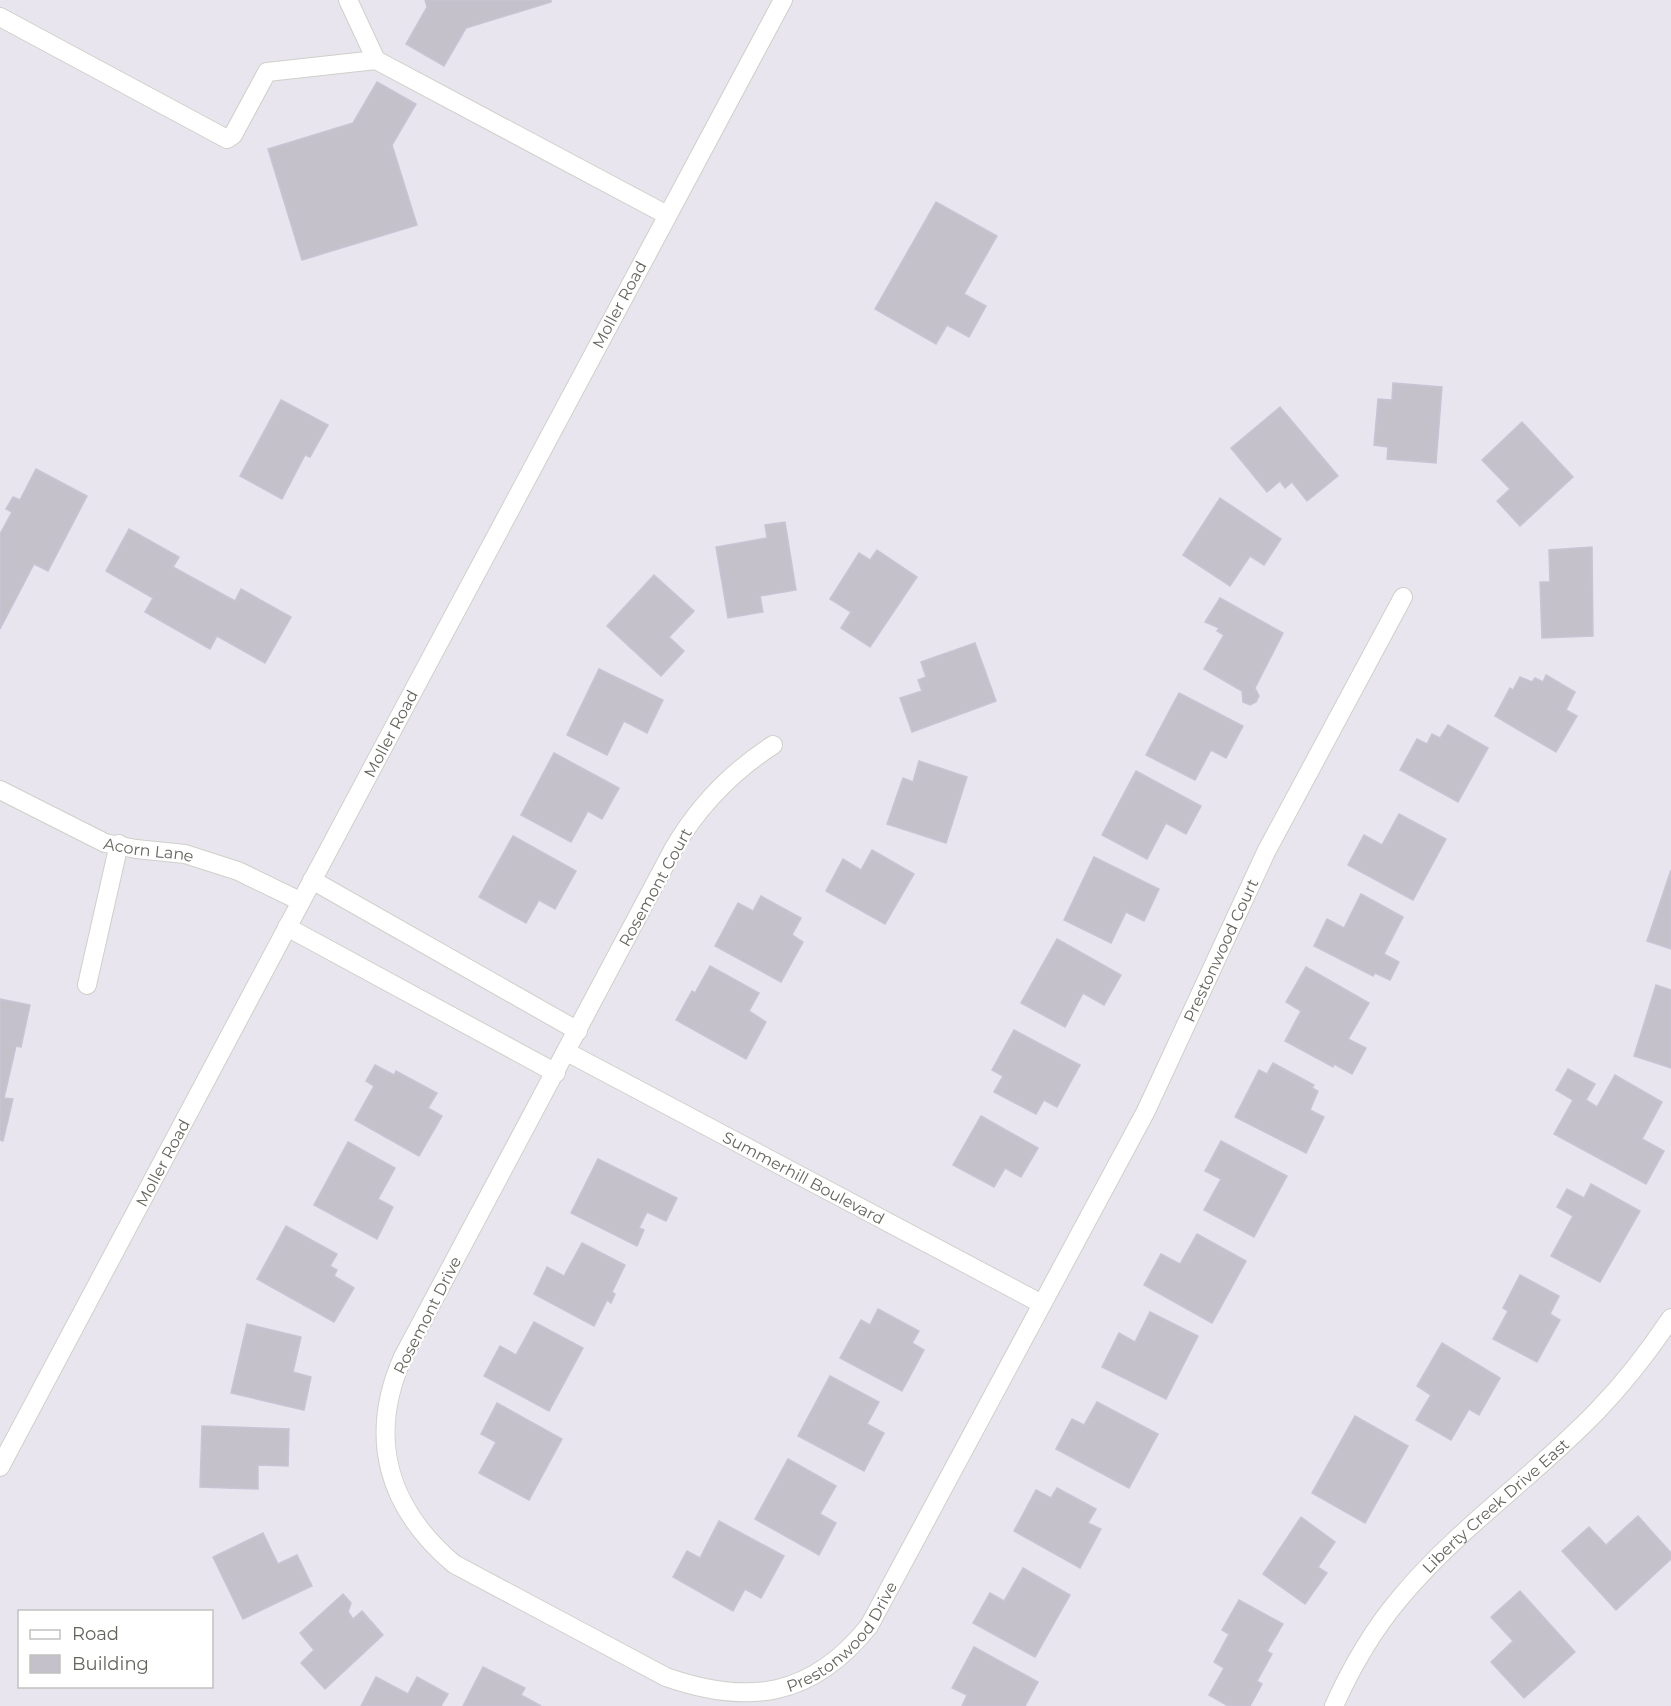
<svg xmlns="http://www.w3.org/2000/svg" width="1671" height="1706" font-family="Montserrat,sans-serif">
  <rect width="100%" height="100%" fill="#e9e5ef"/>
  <!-- building -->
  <g fill="#c5c1ca" stroke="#c8c4d4" stroke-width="1.5">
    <polygon points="425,0 551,0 551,2 466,28 444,66 406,44 427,7"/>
    <polygon points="377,82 416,104 392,145 417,225 302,260 268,149 353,123"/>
    <polygon points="936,202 997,236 964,294 986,306 969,337 947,325 936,344 875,309"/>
    <polygon points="1393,383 1442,387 1436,463 1387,459 1388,447 1374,445 1378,399 1392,400"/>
    <polygon points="281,400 328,425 310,457 305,455 282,499 240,476"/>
    <polygon points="1280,407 1338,476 1307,501 1292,482 1285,488 1280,481 1267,492 1231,448"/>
    <polygon points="1522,422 1573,477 1520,526 1497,501 1510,489 1482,460"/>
    <polygon points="36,469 87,496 48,571 34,564 0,629 0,534 12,512 6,509 13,497 20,500"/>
    <polygon points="1220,498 1281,539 1264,565 1250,556 1230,586 1183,555"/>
    <polygon points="785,522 796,590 760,596 763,612 728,618 716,547 767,538 765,525"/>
    <polygon points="129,529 179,557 173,567 235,601 241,589 291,617 265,663 217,636 210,649 145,612 153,598 106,571"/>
    <polygon points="1592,547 1593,636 1542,638 1540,582 1550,582 1549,550"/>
    <polygon points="877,550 917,577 870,647 841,628 851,612 830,599 859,553 870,560"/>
    <polygon points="654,575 694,611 669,637 684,651 661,676 607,626"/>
    <polygon points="1220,598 1283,633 1255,688 1259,696 1256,702 1250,705 1243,702 1242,691 1204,669 1224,635 1217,631 1219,628 1205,622"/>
    <polygon points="975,643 996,701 912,732 900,698 922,691 918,680 926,677 921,662"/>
    <polygon points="599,669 663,700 647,733 624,721 607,755 567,735"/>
    <polygon points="1546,675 1575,692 1566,710 1577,716 1556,752 1495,716 1510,688 1513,690 1520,677 1532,682 1535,678 1543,682"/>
    <polygon points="1179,693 1243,726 1226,758 1211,750 1195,780 1146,755"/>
    <polygon points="1448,725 1488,748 1458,802 1400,770 1417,739 1427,744 1432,734 1440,738"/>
    <polygon points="554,753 619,788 602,819 588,811 571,842 521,815"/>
    <polygon points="919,761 967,777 946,843 887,824 903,778 913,782"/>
    <polygon points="1136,771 1201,806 1186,834 1166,823 1147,859 1102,835"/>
    <polygon points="1399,814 1446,839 1413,900 1348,865 1364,835 1382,845"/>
    <polygon points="513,836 576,871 555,909 539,900 526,923 479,897"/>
    <polygon points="872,850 914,874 885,924 826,891 843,859 861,870"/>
    <polygon points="1094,857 1159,889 1144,921 1126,912 1111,943 1064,920"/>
    <polygon points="1671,870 1671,949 1647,941"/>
    <polygon points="1361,894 1403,917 1384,954 1399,962 1390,980 1375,973 1373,976 1314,946 1327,919 1344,928"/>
    <polygon points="761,896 801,918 792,935 803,942 781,982 715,946 738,903 753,911"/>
    <polygon points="1057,939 1121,975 1104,1005 1083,993 1065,1027 1021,1003"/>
    <polygon points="710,966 759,993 749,1011 766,1022 746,1059 676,1020 692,991 695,993"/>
    <polygon points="1306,967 1369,1003 1348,1039 1366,1048 1352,1074 1334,1064 1333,1067 1285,1041 1301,1011 1286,1002"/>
    <polygon points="1656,985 1671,990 1671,1068 1634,1056"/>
    <polygon points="0,999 30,1005 21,1047 16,1046 4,1098 13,1099 3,1141 0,1140"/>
    <polygon points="1014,1030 1080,1065 1057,1107 1044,1100 1036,1114 994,1092 1003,1076 992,1070"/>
    <polygon points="1273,1063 1314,1085 1312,1088 1318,1091 1310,1110 1324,1117 1306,1153 1235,1117 1259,1070 1267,1074"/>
    <polygon points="375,1065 394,1075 396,1071 437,1093 428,1108 442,1116 419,1156 355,1120 374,1086 366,1081"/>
    <polygon points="1568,1069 1595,1084 1586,1100 1597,1107 1615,1075 1662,1102 1642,1139 1664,1151 1646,1184 1554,1134 1573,1100 1556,1090"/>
    <polygon points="981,1116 1038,1148 1021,1177 1005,1168 994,1187 953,1165"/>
    <polygon points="1221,1141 1287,1176 1254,1237 1204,1210 1221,1179 1205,1171"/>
    <polygon points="348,1142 395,1168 378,1199 393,1207 377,1239 314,1205"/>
    <polygon points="598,1159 677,1198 666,1221 647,1212 639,1228 644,1230 637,1246 571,1213"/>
    <polygon points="1591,1184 1640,1211 1600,1282 1551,1256 1573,1216 1557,1207 1567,1189 1584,1198"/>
    <polygon points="286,1226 337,1254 330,1266 337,1270 334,1276 354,1288 334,1322 257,1279"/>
    <polygon points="1197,1234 1246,1261 1212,1323 1144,1285 1161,1254 1180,1264"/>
    <polygon points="582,1243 625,1265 612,1292 615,1294 611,1303 607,1300 594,1326 534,1294 547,1267 564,1276"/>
    <polygon points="1520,1275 1559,1296 1550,1314 1560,1320 1537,1362 1493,1339 1508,1311 1503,1308"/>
    <polygon points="878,1309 919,1331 912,1343 924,1350 902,1391 840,1358 861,1320 870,1325"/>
    <polygon points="1150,1312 1198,1336 1166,1399 1102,1367 1119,1333 1135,1342"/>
    <polygon points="534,1322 583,1348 549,1411 484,1376 500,1346 516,1355"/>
    <polygon points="247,1324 301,1337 293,1372 311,1377 304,1410 231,1393"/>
    <polygon points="1442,1343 1500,1378 1479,1415 1469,1409 1451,1440 1416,1420 1431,1395 1417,1386"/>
    <polygon points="830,1376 879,1402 867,1424 884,1433 864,1471 798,1436"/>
    <polygon points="1097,1402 1158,1434 1129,1488 1056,1449 1072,1419 1084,1425"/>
    <polygon points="497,1403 562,1439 529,1500 479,1473 496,1442 481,1434"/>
    <polygon points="1355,1416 1408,1446 1365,1523 1312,1493"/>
    <polygon points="202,1426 289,1429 288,1466 258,1465 258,1489 200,1487"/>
    <polygon points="788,1459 836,1486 820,1514 836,1523 819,1555 755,1519"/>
    <polygon points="1057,1488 1096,1509 1088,1523 1101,1529 1080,1568 1014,1531 1036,1490 1051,1498"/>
    <polygon points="1638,1516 1671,1553 1671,1559 1616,1610 1562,1551 1589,1527 1606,1545"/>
    <polygon points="1301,1517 1335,1542 1318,1567 1327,1573 1305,1604 1263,1574"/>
    <polygon points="719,1521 784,1556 761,1598 745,1589 733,1611 673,1577 687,1551 700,1558"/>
    <polygon points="263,1533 278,1564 297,1555 312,1586 243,1619 213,1557"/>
    <polygon points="1023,1568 1070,1595 1035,1657 973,1623 990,1593 1004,1601"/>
    <polygon points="1520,1591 1575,1652 1524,1698 1491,1662 1513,1641 1491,1617"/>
    <polygon points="343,1594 351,1603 348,1612 353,1619 362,1611 383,1635 325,1689 301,1663 314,1650 300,1633"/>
    <polygon points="1239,1600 1283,1624 1267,1651 1272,1654 1257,1681 1262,1684 1250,1706 1228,1706 1209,1695 1224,1668 1214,1662 1229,1634 1222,1630"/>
    <polygon points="974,1647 1038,1682 1025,1706 962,1706 967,1695 952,1688"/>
    <polygon points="483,1667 525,1688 521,1695 541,1706 463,1706"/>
    <polygon points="376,1677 408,1694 417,1677 448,1694 441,1706 361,1706"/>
  </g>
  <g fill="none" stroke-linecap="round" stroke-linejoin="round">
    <!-- service casing -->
    <g stroke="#ced0c9" stroke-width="20">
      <g id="service">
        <polyline points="348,0 376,60"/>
        <polyline points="0,17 227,139 233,135 267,72 376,60 667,215"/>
        <polyline points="87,985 119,844"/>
      </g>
    </g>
    <!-- minor casing -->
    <g stroke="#ced0c9" stroke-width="20">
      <g id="minor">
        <path id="s1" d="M773 745C733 771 698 807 674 848L403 1357C367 1438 388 1508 454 1564L666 1677C749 1706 812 1697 869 1626L1146 1111 1266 852 1403 597"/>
        <path id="s2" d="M0 790 105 843 136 849 185 854 238 871 300 901"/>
        <polyline points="312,880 578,1031"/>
        <polyline points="287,927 556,1073"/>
        <path id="s3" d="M567 1052 1042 1304"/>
        <path id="s4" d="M1334 1706C1351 1668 1373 1630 1400 1598 1458 1528 1535 1476 1598 1410 1625 1382 1649 1351 1671 1318"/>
      </g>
    </g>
    <!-- tertiary casing -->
    <g stroke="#ced0c9" stroke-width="20">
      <g id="tertiary">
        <path id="s5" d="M0 1467C262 979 519 487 783 0"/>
      </g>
    </g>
    <!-- service -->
    <use href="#service" stroke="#fff" stroke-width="18"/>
    <!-- minor -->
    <use href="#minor" stroke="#fff" stroke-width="18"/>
    <!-- tertiary -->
    <use href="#tertiary" stroke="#fff" stroke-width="18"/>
  </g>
  <g text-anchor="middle" stroke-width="4.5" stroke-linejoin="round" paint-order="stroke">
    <!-- street labels -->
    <g font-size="16" fill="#64665d" stroke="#fff">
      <text dy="6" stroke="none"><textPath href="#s5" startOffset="1317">Moller Road</textPath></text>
      <text dy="6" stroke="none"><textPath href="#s5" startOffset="831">Moller Road</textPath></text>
      <text dy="6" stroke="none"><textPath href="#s2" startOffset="162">Acorn Lane</textPath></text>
      <text transform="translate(655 887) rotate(-61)" y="6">Rosemont Court</text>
      <text dy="6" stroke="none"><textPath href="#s1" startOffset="2181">Prestonwood Court</textPath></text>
      <text dy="6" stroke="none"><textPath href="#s5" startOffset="345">Moller Road</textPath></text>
      <text dy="6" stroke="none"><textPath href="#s3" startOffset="268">Summerhill Boulevard</textPath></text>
      <text transform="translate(427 1315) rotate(-63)" y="6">Rosemont Drive</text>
      <text dy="6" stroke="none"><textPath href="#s4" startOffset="260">Liberty Creek Drive East</textPath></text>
      <text dy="6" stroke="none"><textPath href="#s1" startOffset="1392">Prestonwood Drive</textPath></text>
    </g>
  </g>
  <!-- legend -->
  <rect x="18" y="1610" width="195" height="78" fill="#ffffff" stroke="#c1c2be" stroke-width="1.5"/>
  <rect x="30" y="1630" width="30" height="9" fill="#ffffff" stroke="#c1c2be" stroke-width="1.5"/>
  <text x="72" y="1640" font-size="18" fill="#64665d">Road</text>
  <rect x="30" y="1655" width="30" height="18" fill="#c5c1ca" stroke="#c1c2be" stroke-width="1.5"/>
  <text x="72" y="1670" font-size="18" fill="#64665d">Building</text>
</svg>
